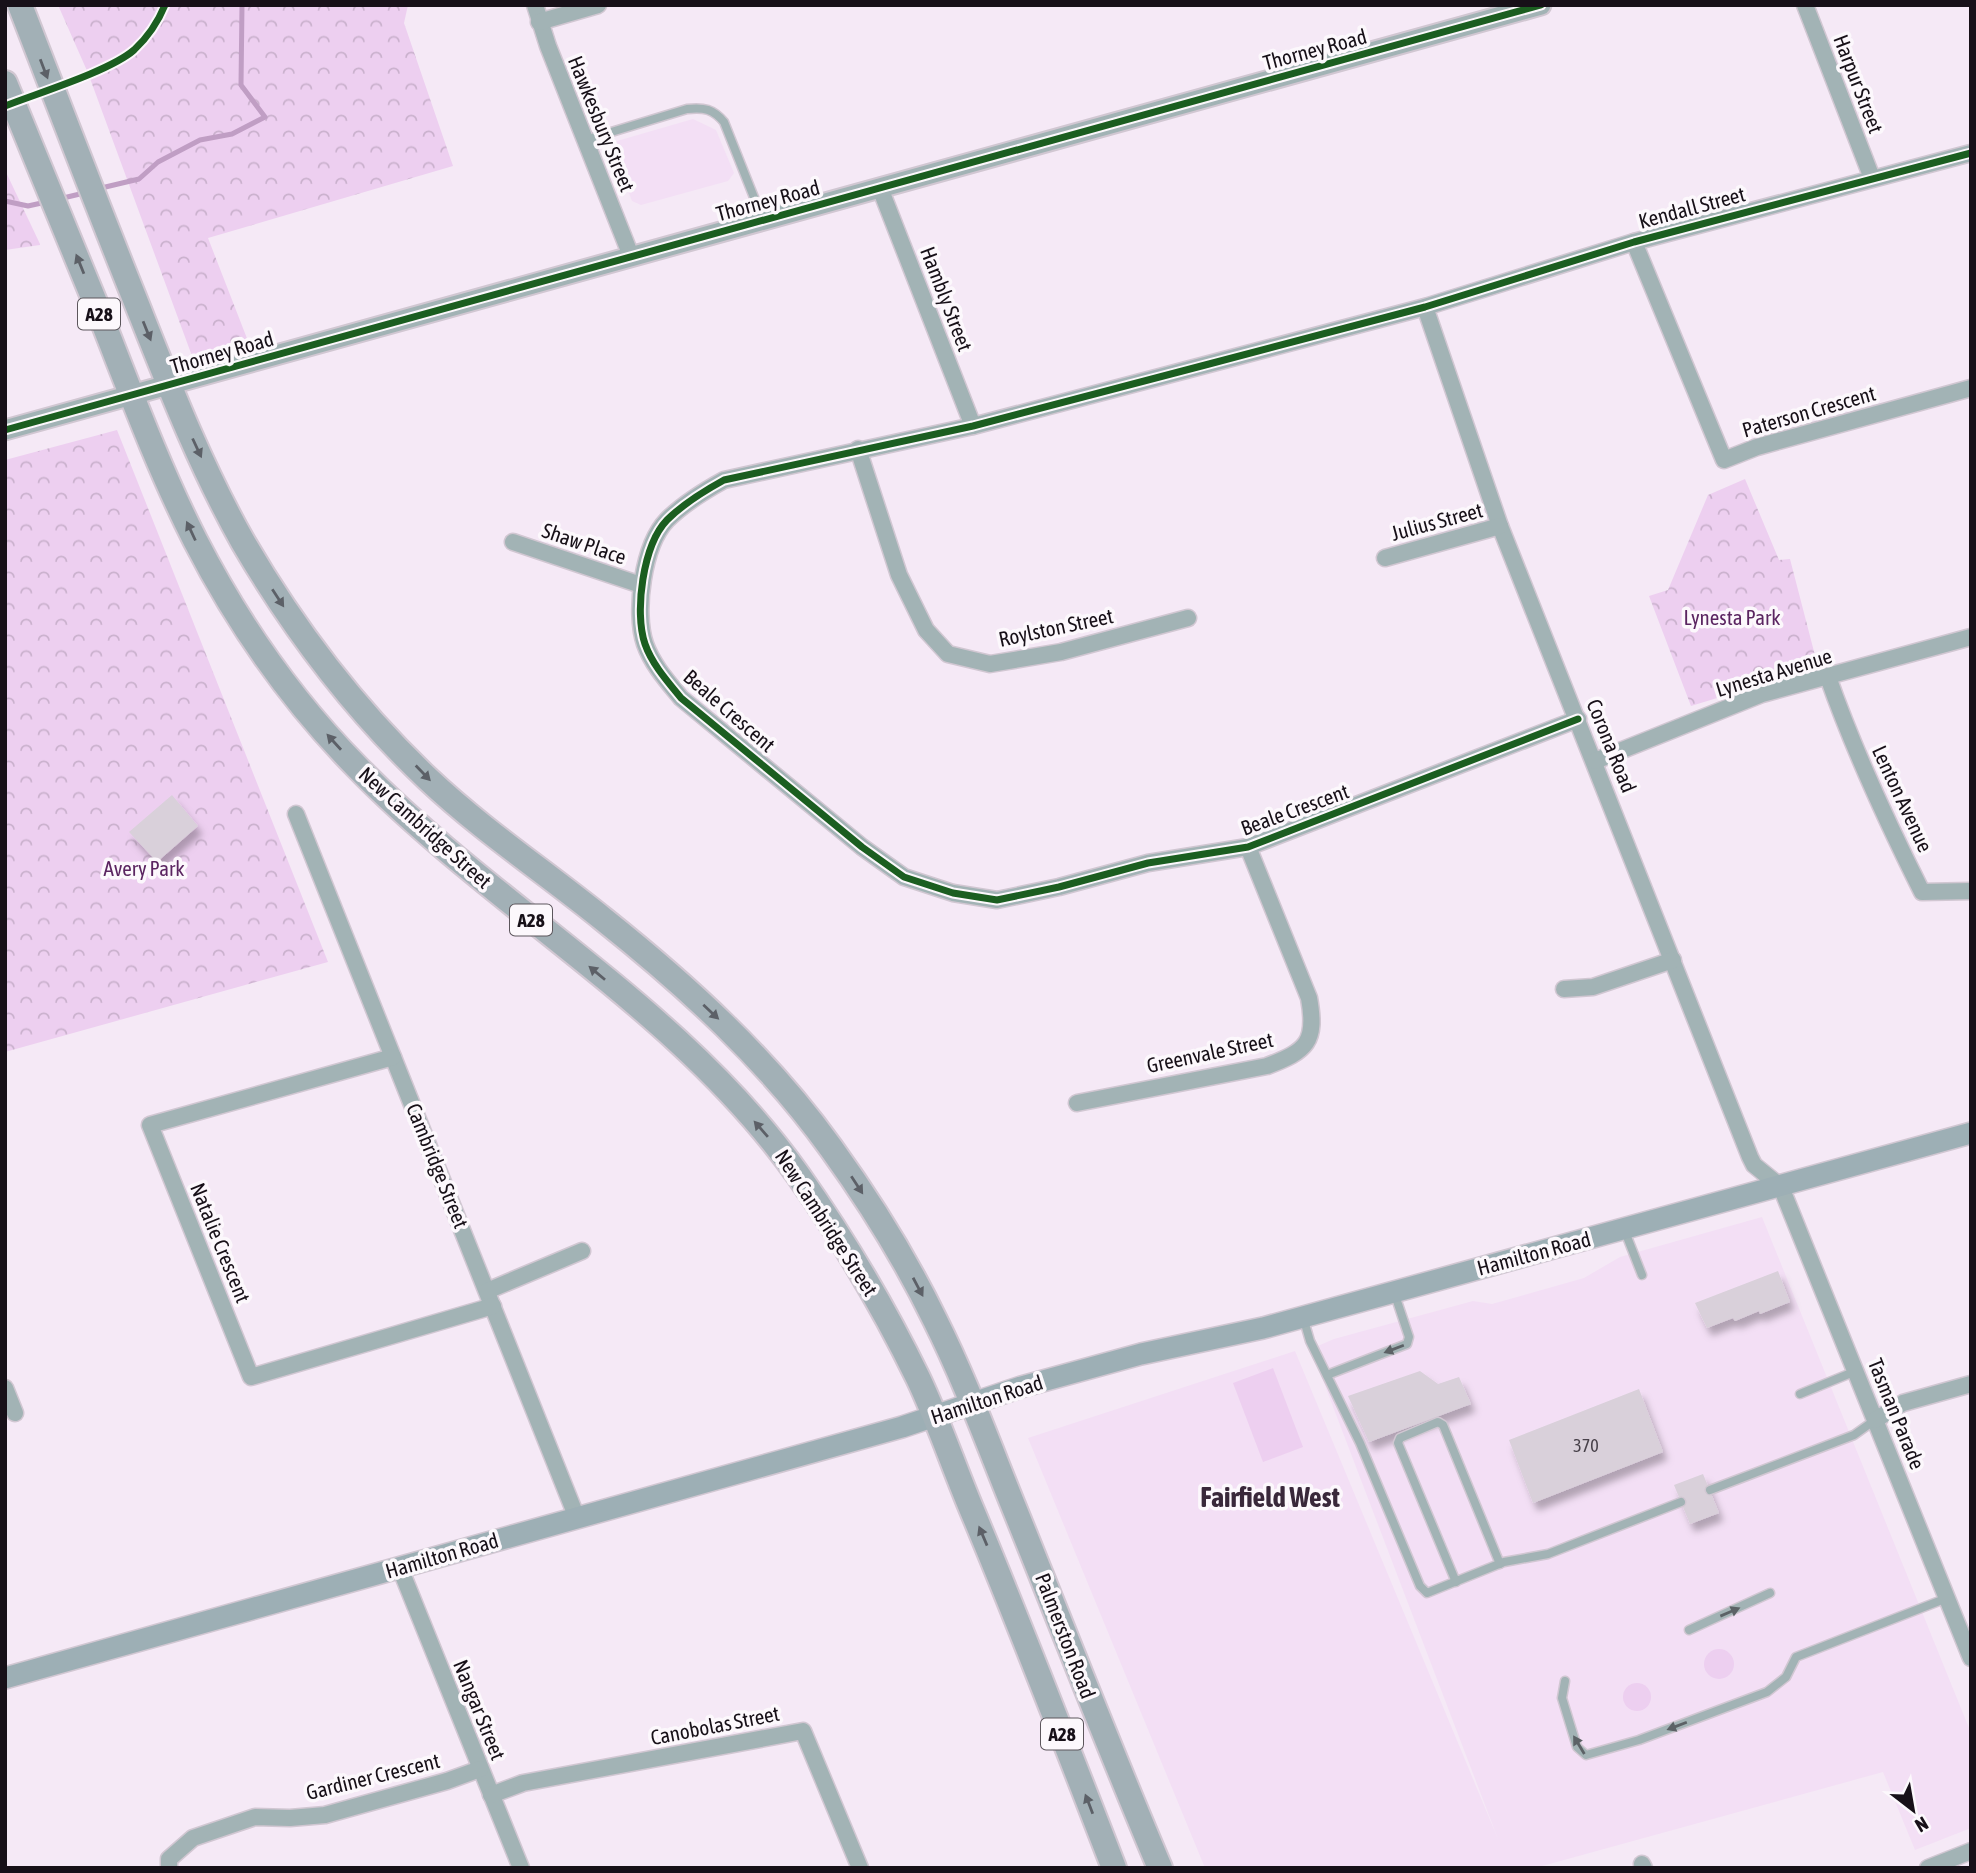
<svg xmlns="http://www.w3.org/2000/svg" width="1976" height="1873" font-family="'Asap Condensed',sans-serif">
  <defs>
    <pattern id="park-crowns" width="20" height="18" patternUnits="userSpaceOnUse" patternTransform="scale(1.75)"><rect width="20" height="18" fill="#edcff0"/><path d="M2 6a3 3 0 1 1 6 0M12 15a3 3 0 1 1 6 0" fill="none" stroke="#cab1cd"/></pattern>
    <filter id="shadow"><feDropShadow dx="4.5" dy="8" stdDeviation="3.5" flood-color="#0004"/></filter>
  </defs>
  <rect width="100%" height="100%" fill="#f5e9f6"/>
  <!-- built -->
  <g fill="#f3dff5">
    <polygon points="693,119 716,130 734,173 728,181 641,205 632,201 612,149 617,141"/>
    <polygon points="1762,1217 1971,1733 1971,1828 1915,1850 1883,1772 1535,1868 1205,1868 1028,1438 1295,1351 1498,1839 1311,1349 1334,1339 1473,1301 1492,1304 1584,1278 1620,1257"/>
  </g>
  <!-- park -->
  <g fill="url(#park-crowns)">
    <polygon points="58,5 408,5 404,23 453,166 208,238 248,341 192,356 88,73"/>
    <polygon points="5,170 40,244 40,245 5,250"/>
    <polygon points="117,430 328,962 5,1052 5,460"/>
    <polygon points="1745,479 1779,560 1790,559 1818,667 1691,706 1649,596 1668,590 1708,495"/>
  </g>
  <!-- garden -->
  <g fill="#edcff0">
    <polygon points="1273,1368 1303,1447 1263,1462 1233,1383"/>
    <circle cx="1719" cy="1664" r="15"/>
    <circle cx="1637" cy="1697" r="14"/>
  </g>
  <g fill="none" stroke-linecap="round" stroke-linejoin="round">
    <!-- stream -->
    <g stroke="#c09ec4" stroke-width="5">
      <polyline points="97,189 139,179 158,162 200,140 232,134 265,117 241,85 242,5"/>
      <polyline points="59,199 84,193"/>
      <polyline points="5,201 28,206 46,202"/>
    </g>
  </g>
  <!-- building -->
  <g fill="#d9d0da" filter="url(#shadow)">
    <polygon points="172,795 198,826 157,862 129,832"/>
    <polygon points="1778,1271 1790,1302 1760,1314 1759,1311 1735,1321 1733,1318 1707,1328 1695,1303"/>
    <polygon points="1420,1371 1438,1384 1459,1377 1471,1404 1369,1442 1348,1396"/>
    <polygon points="1639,1389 1663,1452 1533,1503 1509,1440"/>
    <polygon points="1703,1474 1719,1513 1690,1524 1674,1485"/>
  </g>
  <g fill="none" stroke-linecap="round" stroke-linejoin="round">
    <!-- service casing -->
    <g stroke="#d1c7d2" stroke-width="11">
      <g id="service">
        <path d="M585 140 687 109C704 107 713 109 724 122L763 220"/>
        <polyline points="1624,1229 1642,1275"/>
        <polyline points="1303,1317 1310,1341 1360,1443 1420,1586 1427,1593 1504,1562 1548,1554 1681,1502"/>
        <polyline points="1327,1375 1407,1344 1409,1337 1394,1292"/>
        <polyline points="1800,1394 1856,1371"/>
        <polyline points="1710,1490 1854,1435 1875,1420"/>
        <polyline points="1456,1582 1398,1443 1400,1438 1438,1422 1443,1425 1500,1564"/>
        <polyline points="1689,1630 1770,1593"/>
        <polyline points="1565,1681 1562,1698 1577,1747 1586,1755 1639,1740 1767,1692 1786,1677 1796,1657 1947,1598"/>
      </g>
    </g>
    <!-- minor casing -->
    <g stroke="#d1c7d2" stroke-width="19">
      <g id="minor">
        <polyline points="535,5 548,46 631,256"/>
        <polyline points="1805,5 1872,178"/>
        <polyline points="539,22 598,5"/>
        <polyline points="880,188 973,426"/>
        <polyline points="1634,242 1724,460 1757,447 1971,388"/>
        <polyline points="1425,307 1500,526 1750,1157 1754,1165 1781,1187 1971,1658"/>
        <polyline points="858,449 899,575 926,630 948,654 990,664 1061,652 1188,618"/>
        <polyline points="513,542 641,585"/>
        <polyline points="1385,558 1500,526"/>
        <path d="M1828 677C1854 751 1887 822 1922 892L1971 891"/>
        <path d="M1578 719 1248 847 1148 863 1059 887 997 900 953 893 904 877 862 847 681 698C667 681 652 664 645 644 634 612 643 545 667 520 684 503 704 491 724 480L973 426 1209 364 1425 307 1634 242 1971 153"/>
        <polyline points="1595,761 1762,694 1971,637"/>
        <polyline points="296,814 577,1518"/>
        <polyline points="1564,989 1593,987 1673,960"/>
        <polyline points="393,1057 150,1125 251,1377 493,1306"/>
        <path d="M1077 1103 1267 1066C1307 1051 1317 1042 1309 998L1248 847"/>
        <polyline points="487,1291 582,1251"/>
        <polyline points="5,1388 15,1413"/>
        <polyline points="1875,1420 1903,1403 1971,1384"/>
        <polyline points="400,1568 521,1868"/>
        <polyline points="491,1795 523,1783 803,1731 860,1868"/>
        <polyline points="1642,1864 1644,1868"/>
        <polyline points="169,1868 169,1859 193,1838 255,1817 290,1818 325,1815 447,1781 480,1769"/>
        <polyline points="1928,1868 1971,1851"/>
      </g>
    </g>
    <!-- tertiary casing -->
    <g stroke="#d1c7d2" stroke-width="23">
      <polyline id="tertiary" points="5,430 1541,5"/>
    </g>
    <!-- secondary casing -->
    <g stroke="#d1c7d2" stroke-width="24">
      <polyline id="secondary" points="5,1678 902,1427 1021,1387 1141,1354 1263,1328 1971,1133"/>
    </g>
    <!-- trunk casing -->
    <g stroke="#d1c7d2" stroke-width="28">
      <g id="trunk">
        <path d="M20 5C58 103 95 200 134 297 167 380 199 464 243 542 293 628 356 711 428 779 482 830 545 872 603 919 687 986 768 1060 831 1148 870 1202 906 1260 935 1320 965 1380 988 1443 1013 1505 1062 1626 1109 1748 1160 1868"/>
        <path d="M5 83C36 159 68 235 99 312 129 388 158 467 195 540 237 622 292 701 357 767 496 910 681 1009 798 1175 843 1239 884 1308 918 1378 938 1420 953 1465 971 1508 1021 1627 1067 1747 1114 1868"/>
      </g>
    </g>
    <!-- service -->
    <use href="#service" stroke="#a2b3b5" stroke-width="8"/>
    <!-- minor -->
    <use href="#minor" stroke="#a2b3b5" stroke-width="16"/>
    <!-- tertiary -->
    <use href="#tertiary" stroke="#a2b3b5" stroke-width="19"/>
    <!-- secondary -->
    <use href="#secondary" stroke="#9dafb5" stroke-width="21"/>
    <!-- trunk -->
    <use href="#trunk" stroke="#a2b0b6" stroke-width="24"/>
    <!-- cycleway casing -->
    <g stroke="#fcf8fc" stroke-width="11">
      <g id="cycleway">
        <path d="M5 106C38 93 110 71 134 50 147 38 158 22 165 5"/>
        <polyline points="5,430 1541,5"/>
        <path d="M1578 719 1248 847 1148 863 1059 887 997 900 953 893 904 877 862 847 681 698C667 681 652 664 645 644 634 612 643 545 667 520 684 503 704 491 724 480L973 426 1209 364 1425 307 1634 242 1971 153"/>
      </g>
    </g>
    <!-- cycleway -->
    <use href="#cycleway" stroke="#1b5e20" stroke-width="7"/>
  </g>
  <!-- one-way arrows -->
  <defs><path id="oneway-solid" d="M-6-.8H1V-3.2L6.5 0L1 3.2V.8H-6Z" transform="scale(1.75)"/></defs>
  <g fill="#5c6067">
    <use href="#oneway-solid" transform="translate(44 69) rotate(69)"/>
    <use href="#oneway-solid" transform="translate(80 264) rotate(-112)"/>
    <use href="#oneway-solid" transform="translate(147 331) rotate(68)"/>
    <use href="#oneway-solid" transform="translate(197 448) rotate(65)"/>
    <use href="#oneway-solid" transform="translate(191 531) rotate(-115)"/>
    <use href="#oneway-solid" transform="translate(278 598) rotate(57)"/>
    <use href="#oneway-solid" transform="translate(334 742) rotate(-132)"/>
    <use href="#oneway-solid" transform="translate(423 773) rotate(46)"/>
    <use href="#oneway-solid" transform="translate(597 973) rotate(-140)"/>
    <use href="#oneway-solid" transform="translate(711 1012) rotate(43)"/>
    <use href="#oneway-solid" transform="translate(761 1129) rotate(-131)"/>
    <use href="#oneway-solid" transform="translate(857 1185) rotate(57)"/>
    <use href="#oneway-solid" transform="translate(918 1287) rotate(62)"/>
    <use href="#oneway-solid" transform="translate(983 1536) rotate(-113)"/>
    <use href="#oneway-solid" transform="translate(1089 1804) rotate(-111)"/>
  </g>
  <g fill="#5c6266">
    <use href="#oneway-solid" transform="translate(1394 1349) rotate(159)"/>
    <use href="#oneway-solid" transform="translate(1730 1612) rotate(-23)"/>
    <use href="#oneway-solid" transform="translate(1677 1726) rotate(159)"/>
    <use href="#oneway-solid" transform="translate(1579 1745) rotate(-121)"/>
  </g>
  <g text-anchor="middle" stroke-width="7" stroke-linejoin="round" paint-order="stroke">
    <!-- number labels -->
    <g font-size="18" fill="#48414a">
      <text x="1586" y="1452">370</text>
    </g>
    <!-- shield labels -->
    <g fill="#fcf8fc" stroke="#5c565c" stroke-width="2">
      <rect x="78" y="298.5" width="42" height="31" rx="5"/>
      <rect x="510" y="904.5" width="42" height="31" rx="5"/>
      <rect x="1041" y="1718.5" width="42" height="31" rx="5"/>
    </g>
    <g font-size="19" font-weight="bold" fill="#171018">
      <text x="99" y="321">A28</text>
      <text x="531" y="927">A28</text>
      <text x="1062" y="1741">A28</text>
    </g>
    <!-- street labels -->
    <g font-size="21" fill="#171018" stroke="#fcf8fc">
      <text transform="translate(1315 50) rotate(-15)" y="7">Thorney Road</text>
      <text transform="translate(1858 84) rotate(69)" y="7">Harpur Street</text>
      <text transform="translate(601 124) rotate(68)" y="7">Hawkesbury Street</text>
      <text transform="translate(768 201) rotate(-15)" y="7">Thorney Road</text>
      <text transform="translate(1692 208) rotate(-15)" y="7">Kendall Street</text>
      <text transform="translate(946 299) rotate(69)" y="7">Hambly Street</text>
      <text transform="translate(222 353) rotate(-16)" y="7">Thorney Road</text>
      <text transform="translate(1809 412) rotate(-16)" y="7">Paterson Crescent</text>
      <text transform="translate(1437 522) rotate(-15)" y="7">Julius Street</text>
      <text transform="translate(584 544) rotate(19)" y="7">Shaw Place</text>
      <text transform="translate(1056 628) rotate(-12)" y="7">Roylston Street</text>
      <text transform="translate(1774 673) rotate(-17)" y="7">Lynesta Avenue</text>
      <text transform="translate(729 711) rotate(41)" y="7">Beale Crescent</text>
      <text transform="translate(1611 746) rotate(68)" y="7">Corona Road</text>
      <text transform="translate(1902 799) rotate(65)" y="7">Lenton Avenue</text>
      <text transform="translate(1295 810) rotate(-20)" y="7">Beale Crescent</text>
      <text transform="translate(425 828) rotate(42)" y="7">New Cambridge Street</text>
      <text transform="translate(1210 1053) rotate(-12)" y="7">Greenvale Street</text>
      <text transform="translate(437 1166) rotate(68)" y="7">Cambridge Street</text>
      <text transform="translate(826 1223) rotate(57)" y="7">New Cambridge Street</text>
      <text transform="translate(220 1243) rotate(68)" y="7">Natalie Crescent</text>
      <text transform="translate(1534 1254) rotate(-15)" y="7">Hamilton Road</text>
      <text transform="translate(987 1400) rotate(-18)" y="7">Hamilton Road</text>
      <text transform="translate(1896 1414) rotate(68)" y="7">Tasman Parade</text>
      <text transform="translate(442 1556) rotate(-16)" y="7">Hamilton Road</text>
      <text transform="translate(1065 1636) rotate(69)" y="7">Palmerston Road</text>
      <text transform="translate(479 1710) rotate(68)" y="7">Nangar Street</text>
      <text transform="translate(715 1726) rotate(-11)" y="7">Canobolas Street</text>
      <text transform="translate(373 1777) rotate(-14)" y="7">Gardiner Crescent</text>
    </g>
    <!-- park labels -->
    <g font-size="21" fill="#5b2561" stroke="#fcf8fc">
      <text x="1732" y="625">Lynesta Park</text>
      <text x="144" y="876">Avery Park</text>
    </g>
    <!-- district labels -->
    <g font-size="28" font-weight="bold" fill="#39283a" stroke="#fcf8fc">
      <text x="1270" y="1507">Fairfield West</text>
    </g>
  </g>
  <!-- border -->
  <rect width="1976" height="1873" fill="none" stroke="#171018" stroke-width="14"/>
  <!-- north arrow -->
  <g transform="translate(1913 1810) rotate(149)" stroke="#fcf8fc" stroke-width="5" paint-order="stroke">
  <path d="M0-5L12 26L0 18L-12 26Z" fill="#171018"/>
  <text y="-10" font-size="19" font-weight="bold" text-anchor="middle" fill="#171018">N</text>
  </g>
</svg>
